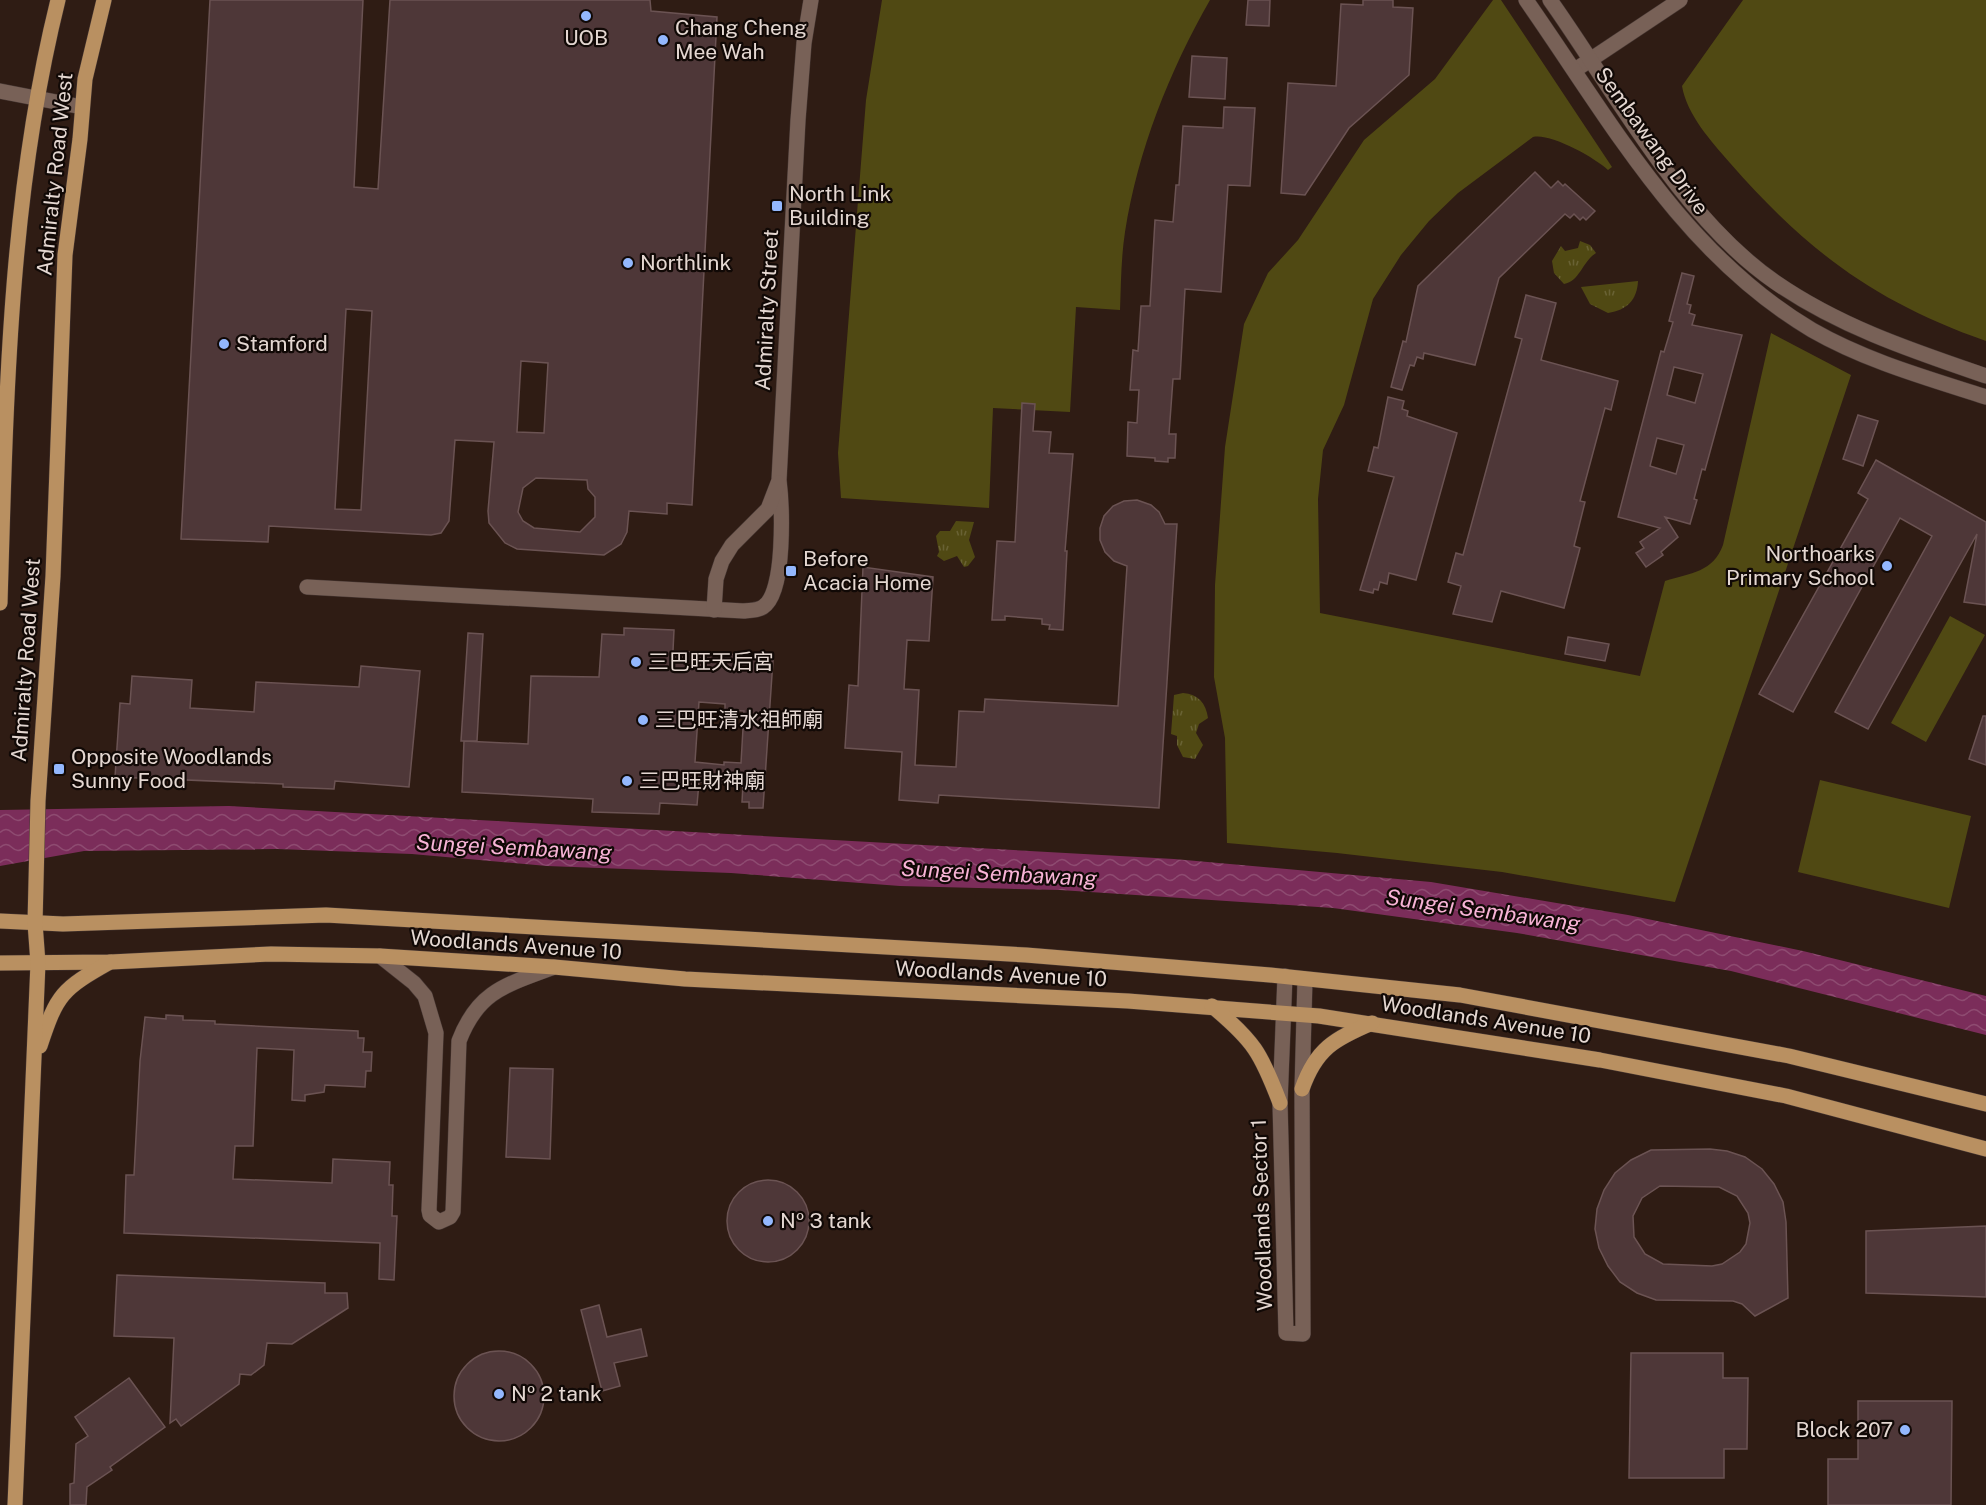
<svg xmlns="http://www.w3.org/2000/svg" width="1986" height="1505" font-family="'Public Sans','Noto Sans SC',sans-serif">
  <defs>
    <pattern id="park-tufts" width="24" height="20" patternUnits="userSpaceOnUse" patternTransform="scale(1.5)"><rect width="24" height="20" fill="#504913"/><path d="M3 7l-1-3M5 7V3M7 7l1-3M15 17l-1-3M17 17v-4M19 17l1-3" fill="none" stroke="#696234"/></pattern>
    <pattern id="water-waves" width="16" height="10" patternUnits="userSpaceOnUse" patternTransform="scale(1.5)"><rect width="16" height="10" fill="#7b2d5a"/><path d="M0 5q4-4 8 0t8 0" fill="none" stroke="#8e4b71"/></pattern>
  </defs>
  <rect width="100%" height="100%" fill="#2f1c14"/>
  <!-- grass -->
  <g fill="#504913">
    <path d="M882 0H1210C1169 72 1138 150 1125 232 1121 258 1121 285 1120 310L1076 307 1070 412 993 408 989 508 841 498 838 453 866 100Z"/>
    <path d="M1493 0H1501L1612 167 1608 170C1594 157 1550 133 1533 137L1458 193 1429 221 1401 255 1373 299 1344 405 1323 450 1318 499 1320 613 1640 676 1665 581C1691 573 1713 572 1723 545L1771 333 1851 375 1675 902 1502 872 1337 853 1227 843 1225 738 1214 677 1215 585 1225 447 1244 324 1268 273 1298 240 1364 140 1435 79Z"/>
    <path d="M1743 0H1986V341C1875 302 1807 251 1730 163 1711 141 1687 115 1682 86Z"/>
    <polygon points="1950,616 1985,635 1926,742 1891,723"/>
    <polygon points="1820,780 1971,816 1949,908 1798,872"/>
  </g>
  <!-- park -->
  <g fill="url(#park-tufts)">
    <path d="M1580 241 1590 245 1596 253C1582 262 1580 281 1564 284L1554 273 1552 261 1561 246 1565 251 1578 248Z"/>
    <path d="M1638 281C1637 300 1627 310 1608 313L1590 304 1581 287Z"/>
    <polygon points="956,521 974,522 969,540 975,557 968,566 964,567 957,556 944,561 937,556 939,552 936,536 940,531 950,531"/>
    <path d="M1183 693C1198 694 1206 703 1208 718L1199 724 1196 733 1203 745 1195 759 1183 757 1177 745V736L1171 734 1174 695Z"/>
  </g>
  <!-- water -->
  <polygon fill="url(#water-waves)" points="229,806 1174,859 1431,882 1628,915 1803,951 1986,996 1986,1035 1731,971 1517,933 1333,908 1060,890 900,886 731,873 547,866 412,854 277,849 84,851 0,866 0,810"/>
  <!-- building -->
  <g fill="#4e3738" stroke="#6b5353" stroke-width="1.5" fill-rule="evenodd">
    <path d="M210 0H363L354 187 378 189 390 0H650L651 11 717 17 692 505 667 503V514L629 511 627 532 621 544 604 555 517 549 505 543 489 523 488 511 494 442 455 440 449 521 441 533 431 535 269 526 268 542 181 539ZM346 309 372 311 361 510 335 509ZM521 361 548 363 544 433 517 432ZM536 478 587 480 588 489 595 497V517L580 532 534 528 523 521 518 512 523 488Z"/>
    <polygon points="1248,0 1270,0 1269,26 1246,25"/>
    <polygon points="1363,0 1393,0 1393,7 1413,8 1409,75 1349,128 1305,195 1281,193 1288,83 1336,86 1341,4 1363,5"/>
    <polygon points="1192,56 1227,58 1225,99 1189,97"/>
    <polygon points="1224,107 1255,108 1250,186 1228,185 1221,292 1185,289 1180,379 1173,379 1169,434 1176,434 1175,458 1168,458 1168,462 1155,461 1155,458 1127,456 1128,422 1137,423 1139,390 1130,390 1133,350 1138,351 1141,306 1150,306 1155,220 1173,222 1176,185 1179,185 1183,126 1223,128"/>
    <polygon points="1535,172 1551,188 1558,181 1563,186 1565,184 1595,211 1586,220 1583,217 1580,220 1574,214 1570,218 1565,214 1499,278 1475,365 1424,353 1423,359 1417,357 1414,366 1410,365 1402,390 1391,387 1403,341 1406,342 1418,286"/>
    <path d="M1682 273 1694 276 1687 304 1691 305 1689 313 1695 315 1692 325 1742 335 1705 470 1702 469 1694 499 1697 500 1690 524 1665 517 1678 537 1661 552 1663 555 1646 567 1636 553 1644 548 1640 542 1660 528 1618 517 1661 351 1664 352 1673 322 1669 321ZM1674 367 1703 374 1695 403 1667 395ZM1657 438 1684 445 1676 474 1650 466Z"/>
    <polygon points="1526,295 1556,303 1541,360 1618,381 1611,410 1605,408 1580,501 1585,502 1574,546 1580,548 1564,608 1501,591 1492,622 1453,614 1461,586 1448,582 1456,553 1463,555 1522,339 1515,337"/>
    <polygon points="1388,397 1404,401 1402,409 1408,411 1407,416 1457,433 1416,580 1389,573 1387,584 1380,582 1378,590 1374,589 1373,593 1360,590 1394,477 1368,471 1374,447 1378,448"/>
    <polygon points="1022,403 1035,404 1033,431 1051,432 1049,453 1073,454 1065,551 1067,551 1063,630 1049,629 1050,625 1042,624 1042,619 1005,616 1005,620 992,620 997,541 1015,542"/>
    <polygon points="1858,415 1878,421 1863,466 1843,459"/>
    <polygon points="1876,460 1986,522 1986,605 1964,602 1977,534 1868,729 1835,712 1932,536 1900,518 1793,712 1759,694 1868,499 1858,493"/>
    <polygon points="1137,500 1151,505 1159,512 1165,524 1177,524 1159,808 939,795 938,803 899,800 902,752 845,748 849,685 858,686 863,567 933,577 929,641 907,640 904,689 919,690 915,765 956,767 959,711 984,712 985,699 1118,706 1127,566 1114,561 1105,552 1100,540 1100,528 1104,516 1113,506 1124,501"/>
    <path d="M624 628 674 630 673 651 745 655V659L773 660 763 808H749V802H742L743 784 699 782 697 805 660 803 659 814 592 812 593 799 462 792 464 741 528 744 531 676 599 677 602 634 624 635ZM699 702 725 704V710L744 711 741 763 724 762V765L695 762Z"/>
    <polygon points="468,633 483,634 477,741 461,741"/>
    <polygon points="1568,637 1609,644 1605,661 1565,654"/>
    <polygon points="361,666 420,671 409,787 335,781 334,789 283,787 283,784 115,777 120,703 130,704 132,676 192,680 190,708 254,712 256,682 359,687"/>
    <polygon points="1983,716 1986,716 1986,765 1969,759"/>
    <polygon points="166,1015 183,1016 183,1020 215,1021 215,1024 358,1031 358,1038 364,1038 363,1052 372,1052 371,1071 366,1071 365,1087 325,1085 324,1092 305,1095 305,1101 292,1100 294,1050 257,1048 253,1146 235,1146 233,1179 332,1183 333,1159 390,1162 389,1185 393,1185 392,1216 397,1216 394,1280 379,1279 380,1243 124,1233 126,1175 134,1175 140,1061 145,1017 166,1019"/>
    <polygon points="510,1068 553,1069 550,1159 506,1157"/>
    <path d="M1710 1149 1727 1151 1745 1157 1762 1169 1774 1184 1783 1202 1786 1222 1788 1298 1755 1316 1742 1304 1733 1301 1656 1300 1637 1293 1620 1282 1608 1266 1599 1248 1595 1229 1597 1209 1604 1190 1615 1173 1631 1160 1651 1150ZM1660 1186 1719 1187 1737 1196 1748 1213 1750 1223 1746 1244 1740 1252 1722 1264 1712 1266 1663 1264 1645 1254 1634 1237 1633 1216 1642 1198Z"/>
    <circle cx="768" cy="1221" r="41"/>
    <polygon points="1986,1226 1986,1297 1866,1293 1866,1231"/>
    <polygon points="117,1275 325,1283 325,1293 347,1293 348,1308 292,1344 267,1343 264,1365 251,1375 240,1374 239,1384 181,1426 176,1419 170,1423 174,1338 114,1336"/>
    <polygon points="599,1305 607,1337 641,1329 647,1356 614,1363 620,1386 602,1391 581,1310"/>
    <circle cx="499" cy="1396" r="45"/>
    <polygon points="1631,1353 1723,1353 1723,1378 1748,1378 1747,1449 1724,1449 1724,1478 1629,1478"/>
    <polygon points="129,1378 165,1427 110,1467 112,1470 87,1487 86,1505 70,1505 70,1484 74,1483 76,1444 88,1436 75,1417"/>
    <polygon points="1858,1401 1952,1401 1951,1505 1828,1505 1828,1459 1858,1459"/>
  </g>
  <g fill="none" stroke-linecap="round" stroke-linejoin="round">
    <!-- minor casing -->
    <g stroke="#473834" stroke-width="16">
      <g id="minor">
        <polyline points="1575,70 1680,0"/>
        <polyline points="0,91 82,107"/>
        <path d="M307 587 744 611C750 610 757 611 763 607 786 593 782 505 779 480L798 120 804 43 811 0"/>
        <polyline points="714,610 716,579 722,561 732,545 768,509 778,483"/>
        <path d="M380 956 414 983 425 996 436 1033 429 1210 430 1215 439 1222 450 1217 453 1212 459 1041C478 991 506 985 554 967"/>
        <polyline points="1285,976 1280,1103 1286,1333 1303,1334 1302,1089 1305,979"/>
      </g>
    </g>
    <!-- secondary casing -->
    <g stroke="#473834" stroke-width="16">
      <g id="secondary">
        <path d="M1526 0C1610 120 1682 253 1812 330 1866 361 1927 378 1986 397"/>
        <path d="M1550 0C1616 93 1681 217 1775 282 1840 327 1913 351 1986 376"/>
      </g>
    </g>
    <!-- primary casing -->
    <g stroke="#473834" stroke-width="16">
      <g id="primary">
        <path d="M0 603C6 401 9 197 58 0"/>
        <polyline points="0,921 63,924 326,915 1026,955 1270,975 1460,995 1789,1056 1986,1104"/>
        <polyline points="0,963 111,962 271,954 380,956 554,967 685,979 1128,1001 1319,1016 1600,1060 1786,1096 1986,1149"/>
        <path d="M1212 1006C1254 1041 1261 1053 1280 1103"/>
        <path d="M40 1046C57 994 62 989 110 962"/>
        <path d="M1302 1089C1316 1049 1334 1039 1372 1023"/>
        <polyline points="15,1505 38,963 35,923 38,801 53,576 65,255 80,139 85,79 104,0"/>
      </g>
    </g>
    <!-- minor -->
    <use href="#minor" stroke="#786157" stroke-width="15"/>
    <!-- secondary -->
    <use href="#secondary" stroke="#786157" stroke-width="15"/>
    <!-- primary -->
    <use href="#primary" stroke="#b99061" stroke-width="15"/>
  </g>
  <!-- markers -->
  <g fill="#93b7fd" stroke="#110906" stroke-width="2">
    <circle cx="586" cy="16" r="6"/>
    <circle cx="663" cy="40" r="6"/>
    <rect x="771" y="200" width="12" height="12" rx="3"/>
    <circle cx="628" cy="263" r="6"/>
    <circle cx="224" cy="344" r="6"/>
    <circle cx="1887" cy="566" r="6"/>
    <rect x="785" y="565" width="12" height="12" rx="3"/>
    <circle cx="636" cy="662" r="6"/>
    <circle cx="643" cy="720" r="6"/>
    <rect x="53" y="763" width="12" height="12" rx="3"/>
    <circle cx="627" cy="781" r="6"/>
    <circle cx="768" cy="1221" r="6"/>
    <circle cx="499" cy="1394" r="6"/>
    <circle cx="1905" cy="1430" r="6"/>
  </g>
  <g text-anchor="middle" stroke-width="4.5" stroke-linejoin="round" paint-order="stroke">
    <!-- poi labels -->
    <g font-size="21" fill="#e4d7d1" stroke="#110906" text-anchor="start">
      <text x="675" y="35">Chang Cheng<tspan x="675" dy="24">Mee Wah</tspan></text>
      <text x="586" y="45" text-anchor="middle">UOB</text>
      <text x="789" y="201">North Link<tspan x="789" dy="24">Building</tspan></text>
      <text x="640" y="270">Northlink</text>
      <text x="236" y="351">Stamford</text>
      <text x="1875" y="561" text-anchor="end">Northoarks<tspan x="1875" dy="24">Primary School</tspan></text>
      <text x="803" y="566">Before<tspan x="803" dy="24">Acacia Home</tspan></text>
      <text x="648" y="669">三巴旺天后宮</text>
      <text x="655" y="727">三巴旺清水祖師廟</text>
      <text x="71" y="764">Opposite Woodlands<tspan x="71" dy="24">Sunny Food</tspan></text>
      <text x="639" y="788">三巴旺財神廟</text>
      <text x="780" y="1228">№ 3 tank</text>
      <text x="511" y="1401">№ 2 tank</text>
      <text x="1893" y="1437" text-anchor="end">Block 207</text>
    </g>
    <!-- street labels -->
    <g font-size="21" fill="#e4d7d1" stroke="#110906">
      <text transform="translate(1652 141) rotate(54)" y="7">Sembawang Drive</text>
      <text transform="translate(55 174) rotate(-84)" y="7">Admiralty Road West</text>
      <text transform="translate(767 310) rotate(-87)" y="7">Admiralty Street</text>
      <text transform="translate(26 660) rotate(-86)" y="7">Admiralty Road West</text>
      <text transform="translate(516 945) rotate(4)" y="7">Woodlands Avenue 10</text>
      <text transform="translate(1001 974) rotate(3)" y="7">Woodlands Avenue 10</text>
      <text transform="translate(1486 1020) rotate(9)" y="7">Woodlands Avenue 10</text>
      <text transform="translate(1262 1215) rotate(-92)" y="7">Woodlands Sector 1</text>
    </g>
    <!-- water labels -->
    <g font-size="22" font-style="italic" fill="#f8b3d6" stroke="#110906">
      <text transform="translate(514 847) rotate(3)" y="8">Sungei Sembawang</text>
      <text transform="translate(999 873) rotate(3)" y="8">Sungei Sembawang</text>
      <text transform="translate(1483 910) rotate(8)" y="8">Sungei Sembawang</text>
    </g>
  </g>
</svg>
